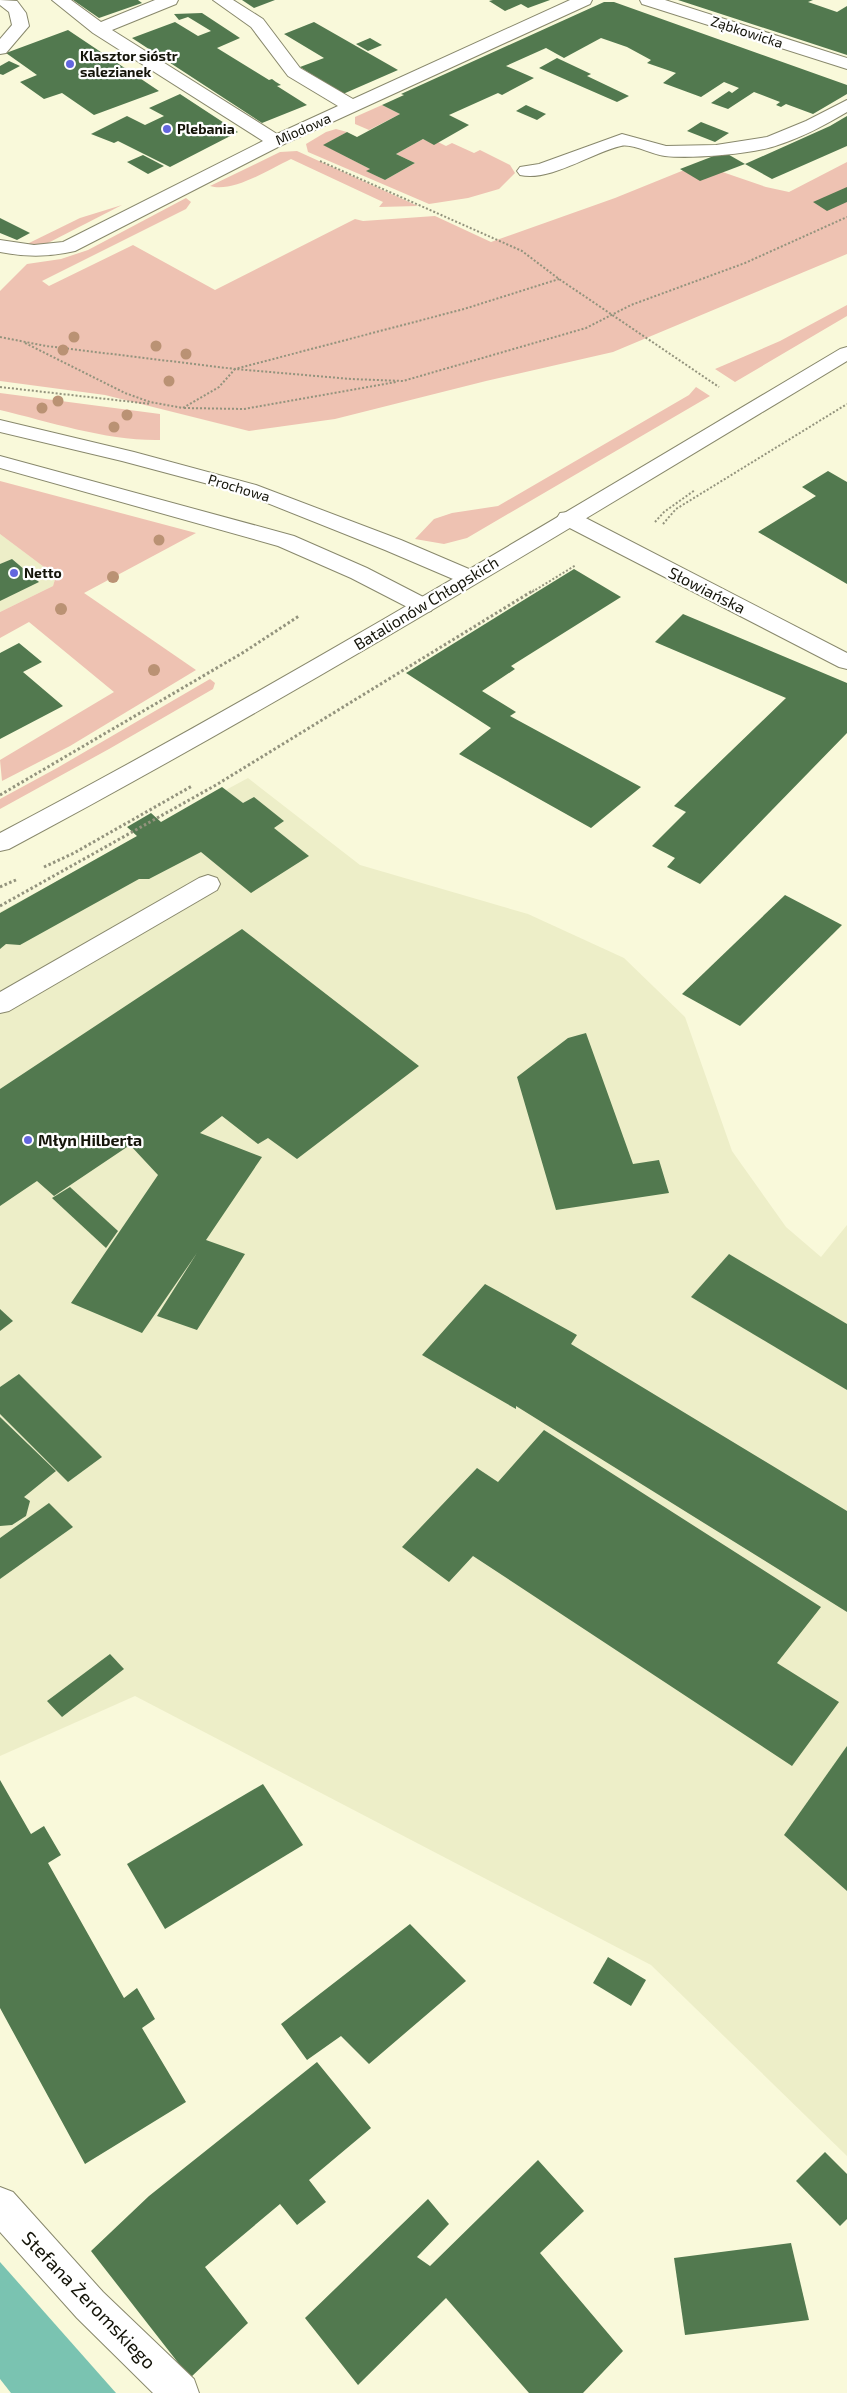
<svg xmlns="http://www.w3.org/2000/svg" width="847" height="2393" font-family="'Exo 2',sans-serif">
  <rect width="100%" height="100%" fill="#f9f9da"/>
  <!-- built -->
  <g fill="#edeec8">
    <polygon points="0,534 56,576 53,586 0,612"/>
    <polygon points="248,778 360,865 528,914 624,958 685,1017 732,1151 786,1227 821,1257 847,1225 847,2156 651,1965 135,1696 0,1756 0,912"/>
  </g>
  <!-- green -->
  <g fill="#eec2b2">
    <polygon points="382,105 400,114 369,130 355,124 355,117"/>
    <polygon points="336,129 347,132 324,145 370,169 367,171 385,180 415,163 396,154 423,139 434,144 438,142 446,146 452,143 474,153 480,150 510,165 515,173 499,189 468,198 429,204 308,152 306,144 326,132"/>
    <path d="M297 151 418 206 379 207 383 202 291 159C270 169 233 193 210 186L280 152Z"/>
    <polygon points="847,162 847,254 613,352 486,381 335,419 249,431 105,395 0,381 0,291 27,264 61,259 88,250 186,198 191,202 186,209 42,281 49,286 133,245 215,290 355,219 363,221 435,216 491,242 615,198 699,164 766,187 789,192"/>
    <polygon points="122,205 46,244 27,244 80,218"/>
    <polygon points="847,305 847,316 735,382 715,369 780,341"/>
    <polygon points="696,387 710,396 467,538 444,544 415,539 434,519 452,513 498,506 689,395"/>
    <path d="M0 393 160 414V440C106 441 51 422 0 410Z"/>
    <polygon points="0,481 196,533 84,593 196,670 70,746 2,781 0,760 114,692 29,622 0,638 0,612 53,586 56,576 0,534"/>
    <polygon points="210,679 215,683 213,689 109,749 0,809 0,799 57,768"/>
  </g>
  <!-- water -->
  <polygon fill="#7ac3b1" points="0,2262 116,2393 11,2393 0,2379"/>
  <!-- building -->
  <g fill="#52794f">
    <polygon points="73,0 138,0 142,3 99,18"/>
    <polygon points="242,0 275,0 254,8"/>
    <polygon points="493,0 550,0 528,8 521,4 505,11 489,1"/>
    <polygon points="678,0 813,0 808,2 837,12 847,6 847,55"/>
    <polygon points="604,2 614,2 847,85 847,94 813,114 786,104 781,107 776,105 780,102 754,92 728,109 711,103 729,91 732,93 739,88 724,82 701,97 663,83 676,73 647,63 651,60 627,47 601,38 564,58 546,48 506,66 534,78 502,95 498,93 449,115 469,125 434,145 423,139 396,154 415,163 385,180 366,171 370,169 323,145 347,132 357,137 400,114 382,105 404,95 401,94"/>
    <polygon points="202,13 240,38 217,48 269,80 272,79 276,82 281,85 277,86 307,105 262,123 132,38 175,22 198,36 211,31 188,17 179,20 174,14"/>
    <polygon points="314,22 398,70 343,94 300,67 324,58 284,34"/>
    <polygon points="68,30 159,91 94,115 62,93 44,99 20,82 37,75 6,53"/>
    <polygon points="370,38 382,45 368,51 356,44"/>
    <polygon points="557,58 591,74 587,76 629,96 617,102 539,68"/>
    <polygon points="9,61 20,66 3,75 0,74 0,66"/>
    <polygon points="180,94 238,132 170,167 118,141 114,143 91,134 127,116 145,125 164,116 149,108"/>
    <polygon points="526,105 546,114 537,120 516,111"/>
    <polygon points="847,116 847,146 772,179 745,164 830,126"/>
    <polygon points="701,122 729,133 715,142 687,131"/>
    <polygon points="724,152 745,164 700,181 680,169"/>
    <polygon points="143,155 164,166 148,174 127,162"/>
    <polygon points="847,187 847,202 827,211 813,202"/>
    <polygon points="0,218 30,233 17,240 0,233"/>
    <polygon points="828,471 847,482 847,584 758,532 816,496 802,487"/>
    <polygon points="12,559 39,582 0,601 0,564"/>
    <polygon points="574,569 621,597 511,666 515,669 482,691 516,712 510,716 641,787 591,828 459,754 491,728 406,673"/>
    <polygon points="683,614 847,683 847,733 700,884 667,867 675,858 652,846 686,812 674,806 786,698 655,642"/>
    <polygon points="19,643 42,662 23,672 63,706 0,739 0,653"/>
    <polygon points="222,787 243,803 254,797 284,821 274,828 309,856 251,893 201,852 149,879 139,879 20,945 6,944 0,949 0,913 137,836 127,827 151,813 161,822"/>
    <polygon points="785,895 842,925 740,1026 682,994"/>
    <polygon points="242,929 419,1066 297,1159 268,1138 258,1144 222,1116 200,1133 262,1157 206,1240 245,1254 197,1330 157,1316 197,1253 142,1333 71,1303 158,1175 130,1145 54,1196 37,1181 0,1206 0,1089"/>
    <polygon points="586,1033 633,1164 659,1160 669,1193 556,1210 517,1077 568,1038"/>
    <polygon points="70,1187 118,1231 106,1248 52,1198"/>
    <polygon points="729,1254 847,1324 847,1390 691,1297"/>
    <polygon points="485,1284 577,1335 571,1344 847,1511 847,1612 516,1406 516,1409 422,1355"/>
    <polygon points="0,1309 13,1321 0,1331"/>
    <polygon points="19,1374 102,1457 68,1482 0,1414 0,1387"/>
    <polygon points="0,1417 56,1471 24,1497 30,1501 26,1516 12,1525 0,1526"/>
    <polygon points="544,1430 821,1607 777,1663 839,1702 792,1766 473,1556 449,1582 402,1547 477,1468 498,1482"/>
    <polygon points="49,1503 73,1527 0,1579 0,1538"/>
    <polygon points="110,1654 124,1669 62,1717 47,1701"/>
    <polygon points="847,1746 847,1891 784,1835"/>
    <polygon points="0,1780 31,1834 44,1826 61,1855 48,1863 124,1998 137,1988 155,2019 142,2028 186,2102 85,2164 0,2008"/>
    <polygon points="263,1784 303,1845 165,1929 127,1864"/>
    <polygon points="410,1924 466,1981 369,2064 341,2036 307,2060 281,2024"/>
    <polygon points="608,1957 646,1980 631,2006 593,1983"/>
    <polygon points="317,2062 371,2128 309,2180 326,2202 297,2225 280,2204 205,2267 248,2323 190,2378 91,2251 149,2196"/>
    <polygon points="825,2152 847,2174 847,2219 840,2226 796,2181"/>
    <polygon points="538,2160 584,2211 540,2253 623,2351 583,2393 529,2393 446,2298 358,2385 305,2318 428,2199 449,2224 417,2257 430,2266"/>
    <polygon points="791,2243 809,2320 685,2335 674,2258"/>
  </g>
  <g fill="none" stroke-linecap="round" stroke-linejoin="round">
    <!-- minor casing -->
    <g stroke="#88886c" stroke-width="2">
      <g id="minor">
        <polygon points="0,0 17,1 26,13 29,26 6,53 0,54 0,39 12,25 9,12 0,5"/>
        <path d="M52 0H71L101 22 155 0H178L176 4 112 30 277 134 338 106 288 76 251 27 213 0H233L263 19 300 68 353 99 570 0H592L590 4 282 145 75 251C50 257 25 257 0 252V240L34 245 63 242 263 141 93 33Z"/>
        <polygon points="640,0 665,0 847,58 847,69 642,4"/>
        <path d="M847 100V112C825 125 803 137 778 145 755 154 690 159 665 156 653 155 632 143 621 146 591 153 550 182 520 175L517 171 520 167 539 164 622 134 666 146 716 145 767 137 806 121Z"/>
        <polygon points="0,420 134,452 256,485 401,540 476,572 479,577 476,582 468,584 460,582 385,550 242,493 122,461 0,432"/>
        <polygon points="0,456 294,536 367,568 431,601 434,606 431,611 423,613 415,611 351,578 278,546 0,468"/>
        <polygon points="568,512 576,513 847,653 847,669 839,667 560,523 557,518 560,513"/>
        <polygon points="208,875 217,878 220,884 217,890 9,1011 0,1013 0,992 199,878"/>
        <polygon points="0,2187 13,2192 103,2292 194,2379 199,2393 153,2393 77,2318 0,2232"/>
      </g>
    </g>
    <!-- major casing -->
    <g stroke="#88886c" stroke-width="2">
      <path id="major" d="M847 347V361C570 528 294 697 9 849L0 851V833C286 682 562 514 840 349Z"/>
    </g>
    <!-- path-far1 -->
    <g stroke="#93937d" stroke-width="2" stroke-dasharray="2 2" stroke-linecap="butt">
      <polyline points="320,161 522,251 559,279 719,387"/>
      <polyline points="0,337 46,346 235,369 464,309 559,279"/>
      <polyline points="25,343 125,393 150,402 183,408 219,387 235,369 351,379 403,381 586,328 631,305 745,263 847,217"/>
      <polyline points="0,387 151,404"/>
      <polyline points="184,408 244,409 396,382"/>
      <polyline points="655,522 664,512 695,490"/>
      <polyline points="663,524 676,509 847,404"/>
      <polyline points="532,592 576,565"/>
    </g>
    <!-- path -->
    <g stroke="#93937d" stroke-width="3" stroke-dasharray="2.5 2.5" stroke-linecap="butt">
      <polyline points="0,795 244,652 299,616"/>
      <polyline points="44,867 74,853 192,786"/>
      <polyline points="0,887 16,880"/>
      <polyline points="0,906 216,785 534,590"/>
    </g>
    <!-- minor -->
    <use href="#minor" fill="#fff" fill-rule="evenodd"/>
    <!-- major -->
    <use href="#major" fill="#fff" fill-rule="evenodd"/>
  </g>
  <!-- trees -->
  <g fill="#ba9274">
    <circle cx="74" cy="337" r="5.5"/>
    <circle cx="156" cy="346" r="5.5"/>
    <circle cx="63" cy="350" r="5.5"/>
    <circle cx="186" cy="354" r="5.5"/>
    <circle cx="169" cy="381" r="5.5"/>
    <circle cx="58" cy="401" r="5.5"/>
    <circle cx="42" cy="408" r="5.5"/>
    <circle cx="127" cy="415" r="5.5"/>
    <circle cx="114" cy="427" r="5.5"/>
    <circle cx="159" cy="540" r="5.5"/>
    <circle cx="113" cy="577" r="6"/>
    <circle cx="61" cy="609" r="6"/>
    <circle cx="154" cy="670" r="6"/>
  </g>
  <!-- markers -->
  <g fill="#6366de" stroke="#fff" stroke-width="2">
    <circle cx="70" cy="64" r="5"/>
    <circle cx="167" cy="129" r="5"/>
    <circle cx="14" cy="573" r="5"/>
    <circle cx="28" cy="1140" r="5"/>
  </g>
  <g text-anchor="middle" stroke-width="4.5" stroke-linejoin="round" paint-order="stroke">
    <!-- far-street labels -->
    <g font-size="14" fill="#141409" stroke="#fff">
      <text transform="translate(747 32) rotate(18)" y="5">Ząbkowicka</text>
      <text transform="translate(303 129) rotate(-24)" y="5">Miodowa</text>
      <text transform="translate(239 488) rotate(17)" y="5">Prochowa</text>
    </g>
    <!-- far-poi labels -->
    <g font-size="14" font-weight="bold" fill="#141409" stroke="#fff" text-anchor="start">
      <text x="80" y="61">Klasztor sióstr<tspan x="80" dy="16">salezianek</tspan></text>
      <text x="177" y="134">Plebania</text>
      <text x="24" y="578">Netto</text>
    </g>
    <!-- street labels -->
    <g font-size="16" fill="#141409" stroke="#fff">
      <text transform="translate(707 590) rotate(27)" y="6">Słowiańska</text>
      <text transform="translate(426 603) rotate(-31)" y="6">Batalionów Chłopskich</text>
    </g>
    <!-- poi labels -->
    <g font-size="16" font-weight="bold" fill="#141409" stroke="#fff" text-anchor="start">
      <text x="38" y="1146">Młyn Hilberta</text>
    </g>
    <!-- near-street labels -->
    <g font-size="19" fill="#141409" stroke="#fff">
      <text transform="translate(89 2300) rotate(46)" y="7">Stefana Żeromskiego</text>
    </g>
  </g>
</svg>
